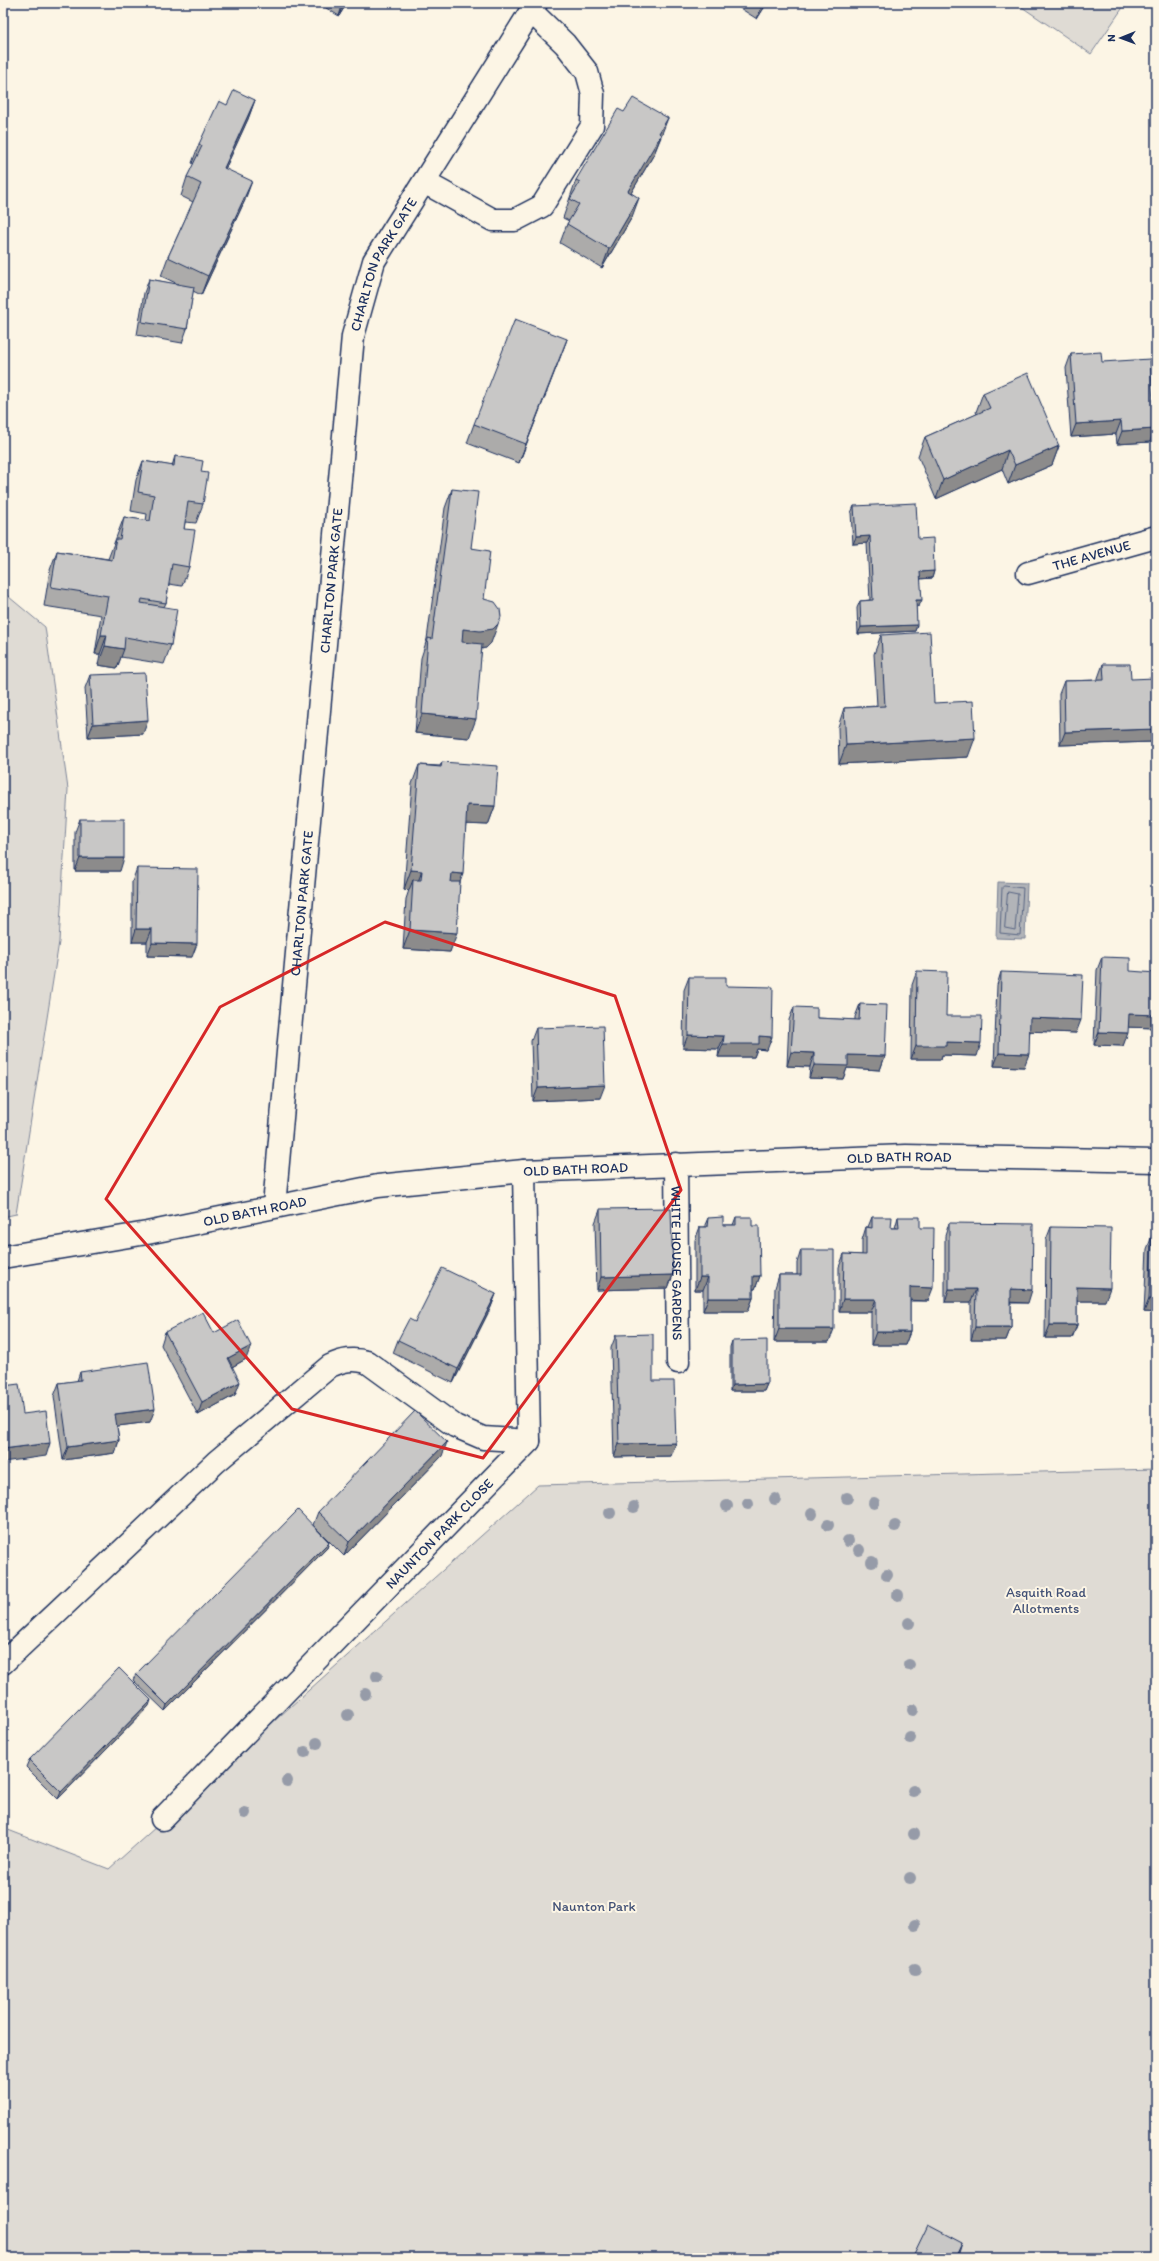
<svg xmlns="http://www.w3.org/2000/svg" width="1159" height="2261" font-family="Itim,sans-serif">
  <rect width="100%" height="100%" fill="#fcf5e5"/>
  <filter id="ink" filterUnits="userSpaceOnUse"><feTurbulence type="fractalNoise" baseFrequency=".025" numOctaves="2"/><feDisplacementMap in="SourceGraphic" scale="8" xChannelSelector="R" yChannelSelector="G"/><feConvolveMatrix kernelMatrix="1 2 1 2 8 2 1 2 1" color-interpolation-filters="sRGB"/></filter>
  <g filter="url(#ink)">
    <!-- green -->
    <g fill="#dfdbd4" stroke="#7d8599">
      <polygon points="1016,3 1126,3 1091,54"/>
      <polygon points="3,592 45,627 68,789 59,942 16,1214 3,1217"/>
      <polygon points="1156,1469 1156,2258 3,2258 3,1828 109,1869 538,1485"/>
    </g>
    <!-- water -->
    <polygon fill="#b2b4b8" stroke="#767f94" points="998,882 1027,883 1025,939 996,938"/>
    <g fill="none" stroke-linecap="round" stroke-linejoin="round">
      <!-- shore -->
      <g stroke="#576482" stroke-width="1">
        <polygon points="1004,886 1023,888 1020,935 1000,933 1002,888"/>
        <polygon points="1008,892 1018,894 1015,930 1005,928"/>
      </g>
      <!-- minor casing -->
      <g stroke="#1b2f5e" stroke-width="25">
        <g id="minor">
          <polyline points="424,182 493,220 515,220 542,206 592,126 593,94 587,72 565,44 531,11"/>
          <path id="s1" d="M1028 573 1156 537"/>
          <path id="s2" d="M676 1164 678 1362"/>
          <path id="s3" d="M274 1206 353 336 374 261 536 3"/>
          <path id="s4" d="M3 1257 147 1233 378 1186 524 1171 906 1156 1156 1161"/>
          <path d="M3 1663 216 1462 330 1366C343 1360 353 1358 367 1362L455 1426 483 1438 529 1441"/>
          <path id="s5" d="M162 1819 529 1441 524 1171"/>
        </g>
      </g>
      <!-- minor -->
      <use href="#minor" stroke="#fcf5e5" stroke-width="22"/>
    </g>
    <!-- trees -->
    <g fill="#969ba8">
      <circle cx="847" cy="1498" r="6"/>
      <circle cx="775" cy="1499" r="6"/>
      <circle cx="874" cy="1503" r="6"/>
      <circle cx="748" cy="1504" r="6"/>
      <circle cx="727" cy="1506" r="6"/>
      <circle cx="634" cy="1507" r="6"/>
      <circle cx="610" cy="1513" r="6"/>
      <circle cx="812" cy="1514" r="6"/>
      <circle cx="828" cy="1525" r="6"/>
      <circle cx="895" cy="1526" r="6"/>
      <circle cx="848" cy="1541" r="6"/>
      <circle cx="859" cy="1550" r="6"/>
      <circle cx="872" cy="1562" r="6"/>
      <circle cx="887" cy="1575" r="6"/>
      <circle cx="898" cy="1595" r="6"/>
      <circle cx="909" cy="1623" r="6"/>
      <circle cx="909" cy="1665" r="6"/>
      <circle cx="377" cy="1676" r="6"/>
      <circle cx="365" cy="1694" r="6"/>
      <circle cx="913" cy="1710" r="6"/>
      <circle cx="348" cy="1715" r="6"/>
      <circle cx="910" cy="1738" r="6"/>
      <circle cx="317" cy="1743" r="6"/>
      <circle cx="305" cy="1752" r="6"/>
      <circle cx="287" cy="1781" r="6"/>
      <circle cx="913" cy="1791" r="6"/>
      <circle cx="245" cy="1813" r="6"/>
      <circle cx="914" cy="1834" r="6"/>
      <circle cx="910" cy="1878" r="6"/>
      <circle cx="915" cy="1925" r="6"/>
      <circle cx="915" cy="1969" r="6"/>
    </g>
    <!-- wall -->
    <g fill="#acabaa" stroke="#1b2f5e">
      <polygon points="318,3 347,3 339,16"/>
      <polygon points="732,3 767,3 757,19"/>
      <polygon points="255,100 248,119 225,169 245,200 201,295 193,291 187,329 182,343 137,335 144,293 149,279 180,285 161,276 168,257 193,202 181,196 187,177 194,164 192,163 199,144 227,105"/>
      <polygon points="661,137 654,154 631,193 632,217 602,268 560,243 567,224 569,221 563,218 576,180"/>
      <polygon points="567,339 519,463 467,443 474,424"/>
      <polygon points="1071,354 1102,362 1155,429 1150,442 1117,444 1116,434 1071,437 1066,368"/>
      <polygon points="983,393 1059,446 1052,465 1008,484 1002,469 936,499 918,456 925,437 977,414 976,412"/>
      <polygon points="175,456 201,472 203,504 196,523 185,522 184,529 189,567 182,586 169,584 166,603 164,607 171,645 164,664 121,657 117,668 98,665 100,654 95,654 101,615 44,606 50,570 57,551 108,559 124,517 146,521 147,514 131,511 136,480 143,461 172,466"/>
      <polygon points="452,489 471,548 484,599 491,643 486,648 482,648 469,738 415,733 421,658 427,639 445,508"/>
      <polygon points="854,506 918,539 934,571 932,578 920,579 919,606 916,606 915,631 858,634 857,608 860,601 870,600 867,543 853,544 851,513"/>
      <polygon points="881,635 934,703 968,757 839,764 838,727 844,708 877,706 874,654"/>
      <polygon points="1103,664 1131,679 1152,742 1060,745 1059,694 1064,681 1098,680 1098,678"/>
      <polygon points="90,675 143,734 88,737 85,688"/>
      <polygon points="442,762 495,806 488,825 466,824 460,882 450,952 403,949 406,899 409,890 404,889 412,784 419,765 440,766"/>
      <polygon points="80,819 120,871 75,871 75,832"/>
      <polygon points="137,868 192,957 147,956 147,942 132,942 132,882"/>
      <polygon points="1102,957 1130,971 1156,1028 1128,1027 1123,1046 1094,1045 1097,970"/>
      <polygon points="917,971 946,1016 977,1056 942,1055 941,1059 911,1059 912,985"/>
      <polygon points="1001,972 1076,1033 1030,1031 1024,1067 994,1066 997,985"/>
      <polygon points="689,977 726,986 767,1050 757,1049 754,1057 718,1057 719,1049 683,1048 684,990"/>
      <polygon points="860,1004 885,1056 880,1070 847,1068 843,1079 809,1078 810,1067 787,1066 789,1020 794,1007 817,1018 855,1020 855,1017"/>
      <polygon points="536,1028 600,1098 533,1101 531,1041"/>
      <polygon points="600,1210 673,1275 668,1288 597,1290 595,1223"/>
      <polygon points="736,1217 752,1226 760,1276 755,1289 753,1289 753,1298 748,1311 703,1311 703,1290 695,1290 695,1240 700,1227 704,1227 708,1218 723,1225 733,1225"/>
      <polygon points="872,1217 891,1228 895,1228 898,1217 920,1228 928,1301 910,1301 910,1332 905,1345 871,1345 871,1312 839,1312 839,1267 844,1254 862,1255 862,1240 866,1227 868,1227"/>
      <polygon points="949,1223 1028,1303 1011,1303 1011,1327 1006,1340 971,1340 971,1302 945,1302 945,1236"/>
      <polygon points="1051,1227 1105,1301 1077,1301 1077,1325 1072,1338 1045,1338 1046,1240"/>
      <polygon points="1152,1236 1156,1313 1144,1312 1147,1249"/>
      <polygon points="801,1250 829,1342 774,1342 775,1288 779,1275 797,1275 797,1263"/>
      <polygon points="496,1294 491,1307 453,1383 393,1353 398,1340 415,1322"/>
      <polygon points="165,1332 214,1333 246,1359 232,1367 235,1395 198,1415 161,1345"/>
      <polygon points="616,1335 671,1456 614,1457 611,1348"/>
      <polygon points="732,1341 767,1384 764,1391 730,1391 730,1347"/>
      <polygon points="80,1372 150,1422 117,1426 119,1440 115,1453 63,1460 54,1396 59,1383 77,1381"/>
      <polygon points="442,1456 344,1556 313,1525 318,1512"/>
      <polygon points="329,1542 327,1548 165,1711 133,1680 136,1674"/>
      <polygon points="149,1706 58,1799 26,1767 29,1760"/>
    </g>
    <!-- shaded-wall -->
    <g fill="#8c8b8b" stroke="#1b2f5e">
      <polygon points="343,3 347,3 339,16"/>
      <polygon points="763,3 767,3 757,19 762,6"/>
      <polygon points="255,100 248,119 217,187 224,168"/>
      <polygon points="668,118 654,154 621,210 628,191 659,133"/>
      <polygon points="252,181 245,200 201,295 208,276"/>
      <polygon points="639,198 632,217 602,268 609,249"/>
      <polygon points="567,339 560,358 519,463 526,444"/>
      <polygon points="1121,421 1116,434 1071,437 1076,424"/>
      <polygon points="1155,429 1150,442 1117,444 1122,431"/>
      <polygon points="1059,446 1052,465 1008,484 1015,465"/>
      <polygon points="1008,450 1002,469 936,499 943,480"/>
      <polygon points="870,536 867,543 853,544 856,537"/>
      <polygon points="934,571 932,578 917,579 920,572"/>
      <polygon points="916,600 922,600 919,606 914,607"/>
      <polygon points="498,624 491,643 486,648 473,650 456,648 463,629"/>
      <polygon points="917,625 915,631 858,634 861,627"/>
      <polygon points="101,635 107,635 100,654 95,654"/>
      <polygon points="105,646 124,649 117,668 98,665"/>
      <polygon points="422,714 476,719 469,738 415,733"/>
      <polygon points="148,720 143,734 88,737 93,724"/>
      <polygon points="1156,729 1152,742 1060,745 1065,732"/>
      <polygon points="975,738 968,757 839,764 846,745"/>
      <polygon points="467,805 495,806 488,825 461,824"/>
      <polygon points="80,858 124,858 120,871 75,871"/>
      <polygon points="411,870 422,871 415,890 413,880 409,890 404,889"/>
      <polygon points="452,873 463,874 456,893 445,892"/>
      <polygon points="136,929 152,929 147,942 132,942"/>
      <polygon points="410,930 457,933 450,952 403,949"/>
      <polygon points="152,943 197,944 192,957 147,956"/>
      <polygon points="1129,1014 1156,1015 1156,1028 1124,1027"/>
      <polygon points="1030,1018 1081,1020 1076,1033 1025,1031"/>
      <polygon points="1099,1032 1128,1033 1123,1046 1094,1045"/>
      <polygon points="688,1035 724,1036 719,1049 683,1048"/>
      <polygon points="759,1036 772,1037 767,1050 757,1049 754,1057 718,1057 723,1044"/>
      <polygon points="946,1042 981,1043 977,1056 942,1055 941,1059 911,1059 916,1046"/>
      <polygon points="791,1052 814,1053 810,1067 787,1066"/>
      <polygon points="999,1053 1029,1054 1024,1067 994,1066"/>
      <polygon points="848,1055 885,1056 880,1070 847,1068 843,1079 809,1078 814,1065"/>
      <polygon points="605,1085 600,1098 533,1101 538,1088"/>
      <polygon points="673,1275 668,1288 597,1290 601,1277"/>
      <polygon points="753,1276 760,1276 755,1289 748,1289"/>
      <polygon points="700,1277 708,1277 703,1290 695,1290"/>
      <polygon points="910,1287 933,1288 928,1301 905,1300"/>
      <polygon points="1077,1287 1110,1288 1105,1301 1072,1301"/>
      <polygon points="949,1289 976,1289 971,1302 945,1302"/>
      <polygon points="1011,1289 1032,1290 1028,1303 1006,1302"/>
      <polygon points="496,1294 491,1307 453,1383 458,1369"/>
      <polygon points="708,1298 753,1298 748,1311 703,1311"/>
      <polygon points="843,1299 876,1299 871,1312 839,1312"/>
      <polygon points="1149,1299 1156,1299 1156,1313 1144,1312"/>
      <polygon points="1050,1325 1077,1325 1072,1338 1045,1338"/>
      <polygon points="975,1327 1011,1327 1006,1340 971,1340"/>
      <polygon points="779,1329 834,1329 829,1342 774,1342"/>
      <polygon points="876,1332 910,1332 905,1345 871,1345"/>
      <polygon points="251,1346 246,1359 223,1372 228,1358"/>
      <polygon points="240,1382 235,1395 198,1415 202,1402"/>
      <polygon points="767,1384 764,1391 730,1391 732,1385"/>
      <polygon points="155,1409 150,1422 110,1427 115,1414"/>
      <polygon points="119,1440 115,1453 63,1460 68,1447"/>
      <polygon points="447,1442 442,1456 344,1556 349,1542"/>
      <polygon points="50,1443 46,1456 3,1462 3,1449"/>
      <polygon points="676,1443 671,1456 614,1457 619,1444"/>
      <polygon points="329,1542 327,1548 165,1711 167,1705"/>
      <polygon points="151,1700 149,1706 58,1799 61,1792"/>
      <polygon points="962,2243 958,2256 956,2258 955,2258"/>
    </g>
    <!-- building -->
    <g fill="#c8c7c6" stroke="#1b2f5e">
      <polygon points="757,3 763,3 762,6"/>
      <polygon points="234,90 255,100 224,168 252,181 208,276 168,257 201,184 187,177 202,146 199,144 219,101 227,105"/>
      <polygon points="633,98 668,118 659,133 661,135 628,191 639,198 609,249 567,224 579,204 570,199 580,182 576,180 618,109 624,112"/>
      <polygon points="149,279 194,287 187,329 142,322"/>
      <polygon points="515,319 567,339 526,444 474,424"/>
      <polygon points="1101,352 1102,362 1150,359 1155,429 1122,431 1121,421 1076,424 1071,354"/>
      <polygon points="1028,373 1059,446 1015,465 1008,450 943,480 925,437 990,408 983,393"/>
      <polygon points="175,456 203,461 201,472 208,473 203,504 188,502 184,529 195,530 189,567 172,564 166,603 142,599 141,603 177,609 171,645 125,637 124,649 105,646 107,635 101,635 108,596 51,587 57,551 112,560 116,539 120,539 124,517 150,521 154,495 138,492 143,461 174,466"/>
      <polygon points="452,489 478,492 471,548 490,551 484,599 495,602 500,609 501,617 498,624 493,629 480,631 463,629 462,642 482,644 476,719 422,714 428,638 432,639"/>
      <polygon points="916,503 918,539 933,538 934,571 920,572 922,600 916,600 917,625 861,627 860,601 873,600 870,536 856,537 854,506"/>
      <polygon points="930,632 934,703 973,701 975,738 846,745 844,708 885,706 881,635"/>
      <polygon points="1103,664 1130,664 1131,679 1155,678 1156,729 1065,732 1064,681 1104,680"/>
      <polygon points="145,673 148,720 93,724 90,675"/>
      <polygon points="442,762 498,766 495,806 467,805 463,874 452,873 451,882 460,882 457,933 410,930 413,880 421,880 422,871 411,870 419,765 441,767"/>
      <rect x="80" y="819" width="44" height="39"/>
      <polygon points="137,868 198,869 197,944 152,943 152,929 136,929"/>
      <polygon points="1102,957 1130,958 1130,971 1156,973 1156,1015 1129,1014 1128,1033 1099,1032"/>
      <polygon points="917,971 947,972 946,1016 982,1016 981,1043 946,1042 946,1046 916,1046"/>
      <polygon points="1001,972 1083,975 1081,1020 1030,1018 1029,1054 999,1053"/>
      <polygon points="689,977 726,977 726,986 773,987 772,1037 759,1036 759,1044 723,1044 724,1036 688,1035"/>
      <polygon points="860,1004 887,1005 885,1056 848,1055 848,1066 814,1065 814,1053 791,1052 794,1007 817,1008 817,1018 859,1020"/>
      <polygon points="603,1026 605,1085 538,1088 536,1028"/>
      <polygon points="671,1208 673,1275 601,1277 600,1209"/>
      <polygon points="723,1217 723,1225 736,1225 736,1217 752,1217 752,1226 759,1226 760,1276 753,1276 753,1298 708,1298 708,1277 700,1277 700,1227 707,1227 708,1218"/>
      <polygon points="872,1217 892,1217 891,1228 899,1228 898,1217 920,1217 920,1228 934,1228 933,1288 910,1287 910,1332 876,1332 876,1299 843,1299 844,1254 866,1255 866,1227 872,1228"/>
      <polygon points="949,1223 1033,1224 1032,1290 1011,1289 1011,1327 975,1327 976,1289 949,1289"/>
      <polygon points="1051,1227 1111,1228 1110,1288 1077,1287 1077,1325 1050,1325"/>
      <polygon points="1152,1236 1156,1236 1156,1299 1149,1299"/>
      <polygon points="801,1250 834,1250 834,1329 779,1329 779,1275 801,1275"/>
      <polygon points="442,1268 496,1294 458,1369 398,1340 409,1319 415,1322"/>
      <polygon points="203,1312 214,1333 238,1320 251,1346 228,1358 240,1382 202,1402 165,1332"/>
      <polygon points="653,1334 653,1381 674,1381 676,1443 619,1444 616,1335"/>
      <polygon points="767,1340 767,1384 732,1385 732,1341"/>
      <polygon points="148,1362 155,1409 115,1414 119,1440 68,1447 59,1383 81,1380 80,1372"/>
      <polygon points="19,1384 23,1414 46,1411 50,1443 3,1449 3,1386"/>
      <polygon points="415,1411 447,1442 349,1542 318,1512"/>
      <polygon points="298,1510 329,1542 167,1705 136,1674"/>
      <polygon points="119,1668 151,1700 61,1792 29,1760"/>
      <polygon points="928,2225 962,2243 955,2258 912,2258"/>
    </g>
  </g>
  <!-- marked area -->
  <path fill="none" stroke="#d62828" stroke-width="3" stroke-linejoin="round" d="M385 922 615 996 681 1190 483 1458 292 1409 106 1199 220 1007Z"/>
  <g text-anchor="middle" stroke-width="4" stroke-linejoin="round" paint-order="stroke">
    <!-- street labels -->
    <g font-size="14" fill="#1b2f5e" stroke="#fcf5e5">
      <text dy="5" stroke="none"><textPath href="#s3" startOffset="952">CHARLTON PARK GATE</textPath></text>
      <text dy="5" stroke="none"><textPath href="#s1" startOffset="66">THE AVENUE</textPath></text>
      <text dy="5" stroke="none"><textPath href="#s3" startOffset="628">CHARLTON PARK GATE</textPath></text>
      <text dy="5" stroke="none"><textPath href="#s3" startOffset="304">CHARLTON PARK GATE</textPath></text>
      <text dy="5" stroke="none"><textPath href="#s4" startOffset="904">OLD BATH ROAD</textPath></text>
      <text dy="5" stroke="none"><textPath href="#s4" startOffset="580">OLD BATH ROAD</textPath></text>
      <text dy="5" stroke="none"><textPath href="#s4" startOffset="256">OLD BATH ROAD</textPath></text>
      <text dy="5" stroke="none"><textPath href="#s2" startOffset="99">WHITE HOUSE GARDENS</textPath></text>
      <text dy="5" stroke="none"><textPath href="#s5" startOffset="398">NAUNTON PARK CLOSE</textPath></text>
    </g>
    <!-- park labels -->
    <g font-size="14" fill="#425176" stroke="#fcf5e5">
      <text x="1046" y="1597">Asquith Road<tspan x="1046" dy="16">Allotments</tspan></text>
      <text x="594" y="1911">Naunton Park</text>
    </g>
  </g>
  <!-- margin -->
  <rect width="1159" height="2261" fill="none" stroke="#fcf5e5" stroke-width="16"/>
  <rect x="8" y="8" width="1143" height="2245" fill="none" stroke="#1b2f5e" stroke-width="1.5" filter="url(#ink)"/>
  <!-- north arrow -->
  <g transform="translate(1121 38) rotate(269)" stroke="#fcf5e5" stroke-width="3" paint-order="stroke">
  <path d="M0-3L7 15L0 10L-7 15Z" fill="#1b2f5e"/>
  <text y="-6" font-size="11" font-weight="bold" text-anchor="middle" fill="#1b2f5e">N</text>
  </g>
</svg>
